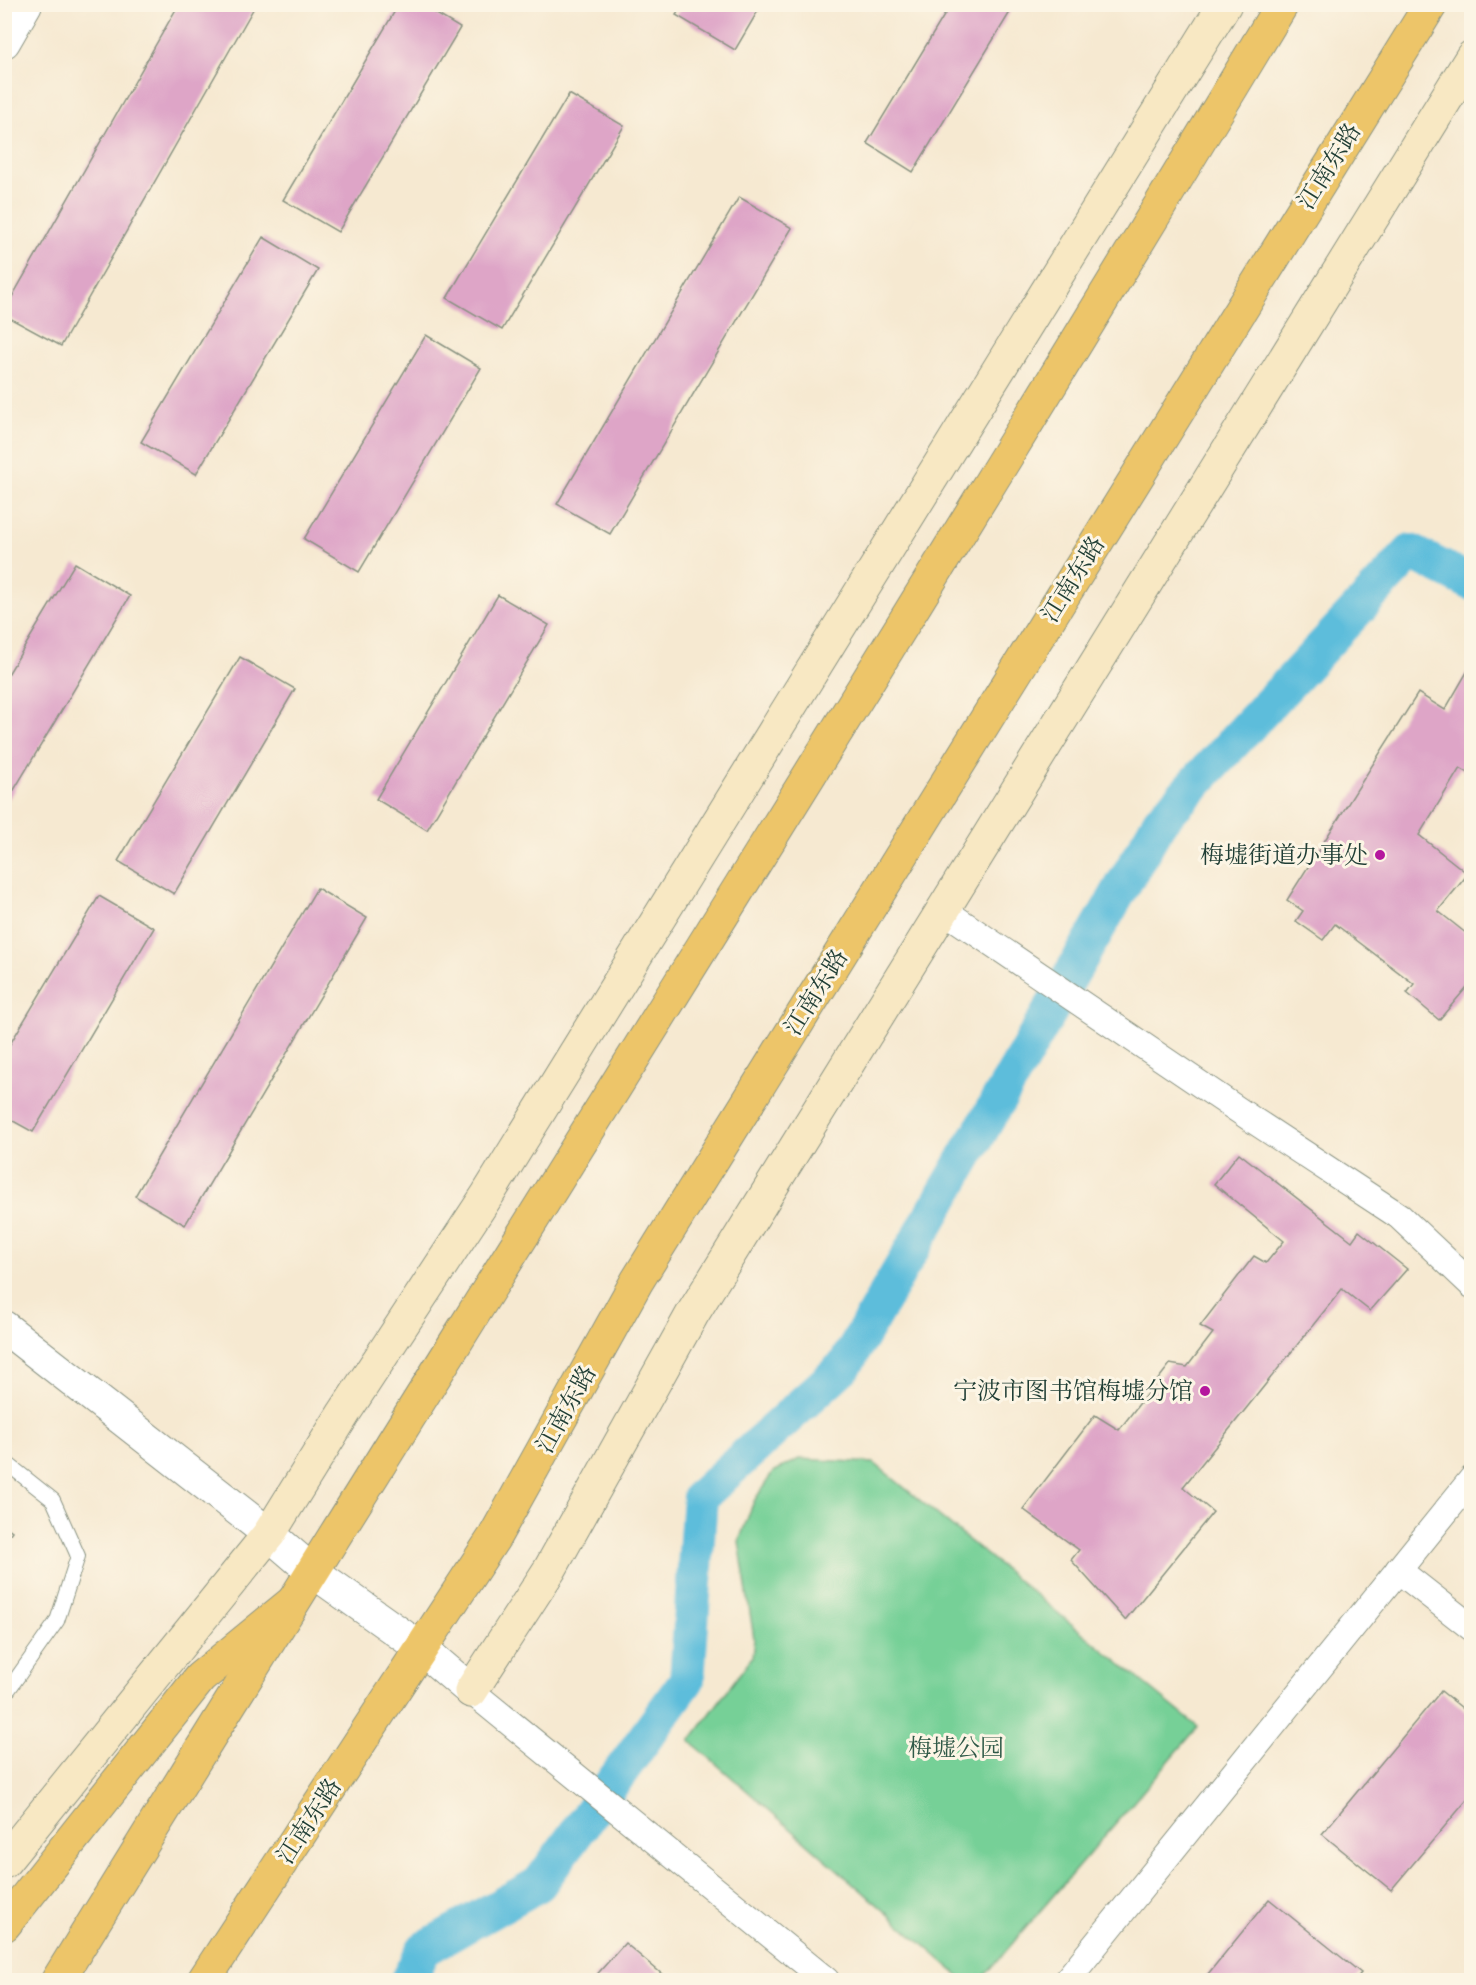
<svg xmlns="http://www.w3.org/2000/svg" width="1476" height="1985" font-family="Alegreya,'Noto Serif SC',serif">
  <rect width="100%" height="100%" fill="#fcf5e5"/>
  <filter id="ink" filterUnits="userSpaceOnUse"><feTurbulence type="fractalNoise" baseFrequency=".0167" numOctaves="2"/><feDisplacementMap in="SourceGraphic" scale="12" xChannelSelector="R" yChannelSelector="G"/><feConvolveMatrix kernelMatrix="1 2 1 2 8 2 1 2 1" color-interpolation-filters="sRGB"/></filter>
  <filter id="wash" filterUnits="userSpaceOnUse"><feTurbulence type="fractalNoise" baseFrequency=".008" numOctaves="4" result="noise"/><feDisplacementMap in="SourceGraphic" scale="24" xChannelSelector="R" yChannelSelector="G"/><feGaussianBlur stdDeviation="1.35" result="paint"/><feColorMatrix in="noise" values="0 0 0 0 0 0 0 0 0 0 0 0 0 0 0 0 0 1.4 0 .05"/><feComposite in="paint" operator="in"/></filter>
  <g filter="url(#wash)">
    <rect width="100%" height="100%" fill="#f6e9d1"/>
    <!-- green -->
    <polygon fill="#76d097" stroke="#4a8666" stroke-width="1.5" points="799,1459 874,1463 1198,1727 981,1980 964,1980 690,1741 752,1657 754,1639 739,1541 754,1501 773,1472"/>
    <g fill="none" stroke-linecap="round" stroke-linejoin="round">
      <!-- canal -->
      <polyline stroke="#5dbddb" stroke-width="36" points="408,1980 424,1949 539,1884 687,1680 700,1497 845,1365 1160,821 1411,552 1472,583"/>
    </g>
    <g id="blocks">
      <!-- building -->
      <g fill="#dea5c7">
        <polygon points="179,4 256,4 61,346 4,315 4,311"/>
        <polygon points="399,4 420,4 460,28 338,232 283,200"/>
        <polygon points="683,4 762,4 735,50 676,15"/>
        <polygon points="951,4 1015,4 913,172 867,143"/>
        <polygon points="569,94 624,126 502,330 447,298"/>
        <polygon points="739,197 792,228 610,534 557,504"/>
        <polygon points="263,237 318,270 196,474 141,442"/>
        <polygon points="426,335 481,368 359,572 304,539"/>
        <polygon points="75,563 130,596 8,800 4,798 4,681"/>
        <polygon points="498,595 549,625 427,830 376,799"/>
        <polygon points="240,657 295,689 174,894 118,861"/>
        <polygon points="1467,672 1472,675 1472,775 1460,768 1419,835 1468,874 1438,911 1472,938 1472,981 1439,1020 1407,993 1414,984 1335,924 1323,940 1296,921 1303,911 1287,900 1418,693 1445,710"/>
        <polygon points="317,888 367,918 185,1225 135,1196"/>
        <polygon points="99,896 154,928 33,1132 4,1116 4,1054"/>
        <polygon points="1239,1153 1352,1241 1359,1231 1407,1269 1370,1311 1342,1289 1183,1487 1213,1512 1125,1620 1071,1560 1079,1550 1023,1509 1095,1415 1119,1430 1170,1364 1187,1367 1213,1333 1200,1326 1254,1256 1266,1263 1284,1241 1214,1184"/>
        <polygon points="4,1525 12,1531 4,1543"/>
        <polygon points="1441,1691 1472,1716 1472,1794 1391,1890 1322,1834"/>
        <polygon points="1269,1899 1361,1973 1355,1980 1203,1980"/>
        <polygon points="625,1943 669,1980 592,1980"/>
      </g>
    </g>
  </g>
  <g filter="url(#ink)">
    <use href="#blocks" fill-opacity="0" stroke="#8a9382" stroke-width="1.5"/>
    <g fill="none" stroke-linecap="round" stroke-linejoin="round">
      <!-- service casing -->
      <g stroke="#8a9382" stroke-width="16">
        <polyline id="service" points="4,1461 53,1500 78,1556 57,1621 4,1696"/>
      </g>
      <!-- minor casing -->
      <g stroke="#8a9382" stroke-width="28">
        <g id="minor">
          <polyline points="943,910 1253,1120 1399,1216 1472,1285"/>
          <polyline points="1398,1570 1472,1628"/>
          <polyline points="471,1691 826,1980"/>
          <polyline points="1067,1980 1472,1479"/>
        </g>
      </g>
      <!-- tertiary casing -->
      <g stroke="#8a9382" stroke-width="34">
        <g id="tertiary">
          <polyline points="4,42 26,4"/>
          <polyline points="4,1327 269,1534 312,1571 422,1649 471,1691"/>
        </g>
      </g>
      <!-- secondary casing -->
      <g stroke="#8a9382" stroke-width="35">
        <g id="secondary">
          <polyline points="471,1691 550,1569 693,1313 1472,57"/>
          <polyline points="4,1862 269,1534 344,1413 488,1194 1225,4"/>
        </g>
      </g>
      <!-- primary casing -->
      <g stroke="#8a9382" stroke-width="35">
        <g id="primary">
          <path d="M58 1980C466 1322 882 668 1282 4"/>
          <polyline points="204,1980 495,1536 637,1281 1431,4"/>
        </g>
      </g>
      <!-- trunk casing -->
      <g stroke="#8a9382" stroke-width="35">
        <polyline id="trunk" points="4,1925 200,1678 293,1602"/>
      </g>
      <!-- service -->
      <use href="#service" stroke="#fff" stroke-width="14"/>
      <!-- minor -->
      <use href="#minor" stroke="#fff" stroke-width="26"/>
      <!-- tertiary -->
      <use href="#tertiary" stroke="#fff" stroke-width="32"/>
      <!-- secondary -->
      <use href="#secondary" stroke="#f8e8c3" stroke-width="33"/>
      <!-- primary -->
      <use href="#primary" stroke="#edc569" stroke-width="33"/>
      <!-- trunk -->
      <use href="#trunk" stroke="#edc569" stroke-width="33"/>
    </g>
  </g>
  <!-- markers -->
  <g fill="#b5179e" stroke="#fcf5e5" stroke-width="2">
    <circle cx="1380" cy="855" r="6"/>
    <circle cx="1205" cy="1391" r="6"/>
  </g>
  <g text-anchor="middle" stroke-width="6" stroke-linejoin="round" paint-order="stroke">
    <!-- street labels -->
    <g font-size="24" fill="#1f3d34" stroke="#fcf5e5">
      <text transform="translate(1329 166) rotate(-58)" y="8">江南东路</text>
      <text transform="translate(1073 579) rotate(-58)" y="8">江南东路</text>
      <text transform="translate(816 992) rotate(-58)" y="8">江南东路</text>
      <text transform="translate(566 1409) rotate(-61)" y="8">江南东路</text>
      <text transform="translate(309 1821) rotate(-57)" y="8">江南东路</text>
    </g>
    <!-- poi labels -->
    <g font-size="24" fill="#1f3d34" stroke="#fcf5e5" text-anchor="end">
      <text x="1368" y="863">梅墟街道办事处</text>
      <text x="1193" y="1399">宁波市图书馆梅墟分馆</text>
    </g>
    <!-- park labels -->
    <g font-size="24" fill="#305a48" stroke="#fcf5e5">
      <text x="956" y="1756">梅墟公园</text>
    </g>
  </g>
  <!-- margin -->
  <rect width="1476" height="1985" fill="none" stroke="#fcf5e5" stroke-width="24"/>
</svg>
